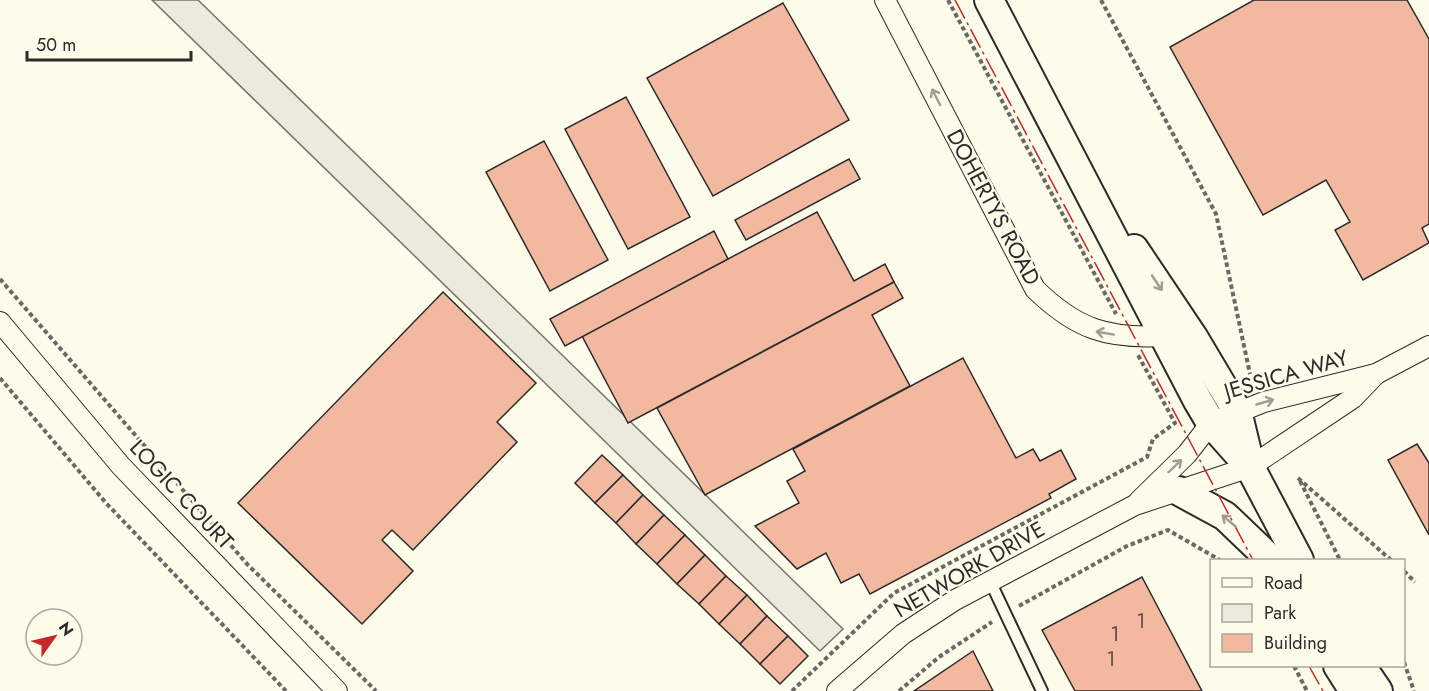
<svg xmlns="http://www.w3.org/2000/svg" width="1429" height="691" font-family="Jost,sans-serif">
  <rect width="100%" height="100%" fill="#fdfbea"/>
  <!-- green -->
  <polygon fill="#ecebdb" stroke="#74746e" stroke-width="1.5" points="152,0 198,0 843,629 820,651"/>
  <!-- building -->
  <g fill="#f2b8a0" stroke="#2b2b2b" stroke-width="1.5">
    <polygon points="1254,0 1407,0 1429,39 1429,224 1422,228 1429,243 1363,280 1335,230 1350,222 1326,180 1263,215 1170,47"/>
    <polygon points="783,3 849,120 713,196 647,78"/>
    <polygon points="626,97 690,217 628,249 565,129"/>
    <polygon points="544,141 608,260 550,291 486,172"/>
    <polygon points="849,159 860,179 746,240 735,220"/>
    <polygon points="817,212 854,281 885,264 894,282 628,423 582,336"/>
    <polygon points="714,231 728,259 565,346 550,319"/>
    <polygon points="894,282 903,298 872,315 910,386 705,495 657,408"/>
    <polygon points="443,292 536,383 497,422 517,442 413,550 392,530 382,540 413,571 362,624 238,503"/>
    <polygon points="963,358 1016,458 1033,449 1040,461 1061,450 1076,479 1049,494 1051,498 870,594 859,574 841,583 826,553 797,569 755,526 799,503 787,481 805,471 793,449"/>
    <polygon points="1417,444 1429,463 1429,535 1388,460"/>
    <polygon points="602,455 623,475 595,503 575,483"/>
    <polygon points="623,475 643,495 616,523 595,503"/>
    <polygon points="643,495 664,515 636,544 616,523"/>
    <polygon points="664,515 685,535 657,564 636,544"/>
    <polygon points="685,535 705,555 677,584 657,564"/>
    <polygon points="705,555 726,576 699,604 677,584"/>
    <polygon points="726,576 747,595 719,624 699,604"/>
    <polygon points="1142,577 1202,691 1075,691 1042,630"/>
    <polygon points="747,595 767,616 740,644 719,624"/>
    <polygon points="767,616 788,636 760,664 740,644"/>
    <polygon points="788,636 808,656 780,684 760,664"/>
    <polygon points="973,651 993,691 914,691"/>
  </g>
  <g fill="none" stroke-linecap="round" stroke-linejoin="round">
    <!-- lane casing -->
    <g stroke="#2b2b2b" stroke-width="14">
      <polyline id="lane" points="990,581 1042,691"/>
    </g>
    <!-- street casing -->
    <g stroke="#2b2b2b" stroke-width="22">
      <g id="street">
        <path d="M885 0 1035 289C1076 329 1107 339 1163 336"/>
        <polyline points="0,322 121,466 337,691"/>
        <polyline points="1139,501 1187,454 1211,423 1264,402 1376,374 1429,346"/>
        <polyline points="837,691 903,634 955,600 1135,505 1250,467 1353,398 1376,374"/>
      </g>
    </g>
    <!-- secondary casing -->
    <g stroke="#2b2b2b" stroke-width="32">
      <g id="secondary">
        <polyline points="989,0 1198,401 1211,423 1250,467 1299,560"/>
        <polyline points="1134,249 1193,337 1237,411 1250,465"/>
        <polyline points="1179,491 1225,516 1271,560"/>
        <polyline points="1338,666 1354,691"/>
        <polyline points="1361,666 1378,691"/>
      </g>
    </g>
    <!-- path -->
    <g stroke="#6a6964" stroke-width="4" stroke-dasharray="4.5 3" stroke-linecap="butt">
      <polyline points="948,0 1116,314"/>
      <polyline points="1101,0 1216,214 1250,374"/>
      <polyline points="0,279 247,564 376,691"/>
      <polyline points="0,378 106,503 286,691"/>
      <polyline points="1298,478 1391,560"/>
      <polyline points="1300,481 1340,560"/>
      <polyline points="1404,571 1415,582"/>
      <polyline points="1019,606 1127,546 1168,530 1220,560"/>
      <polyline points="1404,662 1414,691"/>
      <polyline points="1294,666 1307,691"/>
      <polyline points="792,691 894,593 1147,457 1153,439 1175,423 1138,355"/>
      <polyline points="899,691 939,657 992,622"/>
    </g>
    <!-- lane -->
    <use href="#lane" stroke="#fdfbea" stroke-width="10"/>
    <!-- street -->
    <use href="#street" stroke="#fdfbea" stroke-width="20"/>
    <!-- secondary -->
    <use href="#secondary" stroke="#fdfbea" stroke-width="28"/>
    <!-- power -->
    <g stroke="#c62828" stroke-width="1.5" stroke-dasharray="21 4.5 3 4.5" stroke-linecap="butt">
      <polyline points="955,0 1253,560"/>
      <polyline points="1309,666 1323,691"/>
    </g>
  </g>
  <!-- one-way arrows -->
  <defs><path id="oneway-shaft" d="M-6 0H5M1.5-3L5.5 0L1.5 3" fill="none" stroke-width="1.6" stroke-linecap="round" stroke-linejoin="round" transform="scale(1.5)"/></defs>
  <g stroke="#9e9d94">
    <use href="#oneway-shaft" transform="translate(936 97) rotate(-117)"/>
    <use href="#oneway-shaft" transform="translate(1157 283) rotate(56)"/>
    <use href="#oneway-shaft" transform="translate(1105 333) rotate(-170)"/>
    <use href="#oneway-shaft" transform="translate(1265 402) rotate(-16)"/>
    <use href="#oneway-shaft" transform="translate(1175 466) rotate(-44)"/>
    <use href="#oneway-shaft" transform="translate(1229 521) rotate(-140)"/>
  </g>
  <g text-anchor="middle" stroke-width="4.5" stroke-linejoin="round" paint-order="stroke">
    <!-- number labels -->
    <g font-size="20" fill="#5d4e48">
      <text x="1141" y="628">1</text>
      <text x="1115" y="641">1</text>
      <text x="1111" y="666">1</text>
    </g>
    <!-- street labels -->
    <g font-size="22" fill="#2b2b2b" stroke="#fdfbea">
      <text transform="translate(994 207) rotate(62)" y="8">DOHERTYS ROAD</text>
      <text transform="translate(1286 374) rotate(-16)" y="8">JESSICA WAY</text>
      <text transform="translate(182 494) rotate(47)" y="8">LOGIC COURT</text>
      <text transform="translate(969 569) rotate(-30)" y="8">NETWORK DRIVE</text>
    </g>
  </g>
  <!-- legend -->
  <rect x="1210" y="559" width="195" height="108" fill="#fdfbea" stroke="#a9a89e" stroke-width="1.5"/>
  <rect x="1222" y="578" width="30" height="9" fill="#fdfbea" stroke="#a9a89e" stroke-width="1.5"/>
  <text x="1264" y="589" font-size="18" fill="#2b2b2b">Road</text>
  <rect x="1222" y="604" width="30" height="18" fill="#ecebdb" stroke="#a9a89e" stroke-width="1.5"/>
  <text x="1264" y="619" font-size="18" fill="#2b2b2b">Park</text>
  <rect x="1222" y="634" width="30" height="18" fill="#f2b8a0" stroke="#a9a89e" stroke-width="1.5"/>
  <text x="1264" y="649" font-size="18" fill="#2b2b2b">Building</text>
  <!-- north arrow -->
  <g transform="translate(54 637) rotate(56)"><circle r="28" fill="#fdfbea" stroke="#a9a89e" stroke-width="1.5"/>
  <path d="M0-4.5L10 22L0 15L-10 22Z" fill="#c62828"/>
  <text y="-9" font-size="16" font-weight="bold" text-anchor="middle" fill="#2b2b2b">N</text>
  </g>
  <!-- scale -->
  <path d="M27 51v9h164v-9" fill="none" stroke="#2b2b2b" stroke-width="3"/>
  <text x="36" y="51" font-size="18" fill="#2b2b2b" stroke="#fdfbea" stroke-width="4.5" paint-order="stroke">50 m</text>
</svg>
